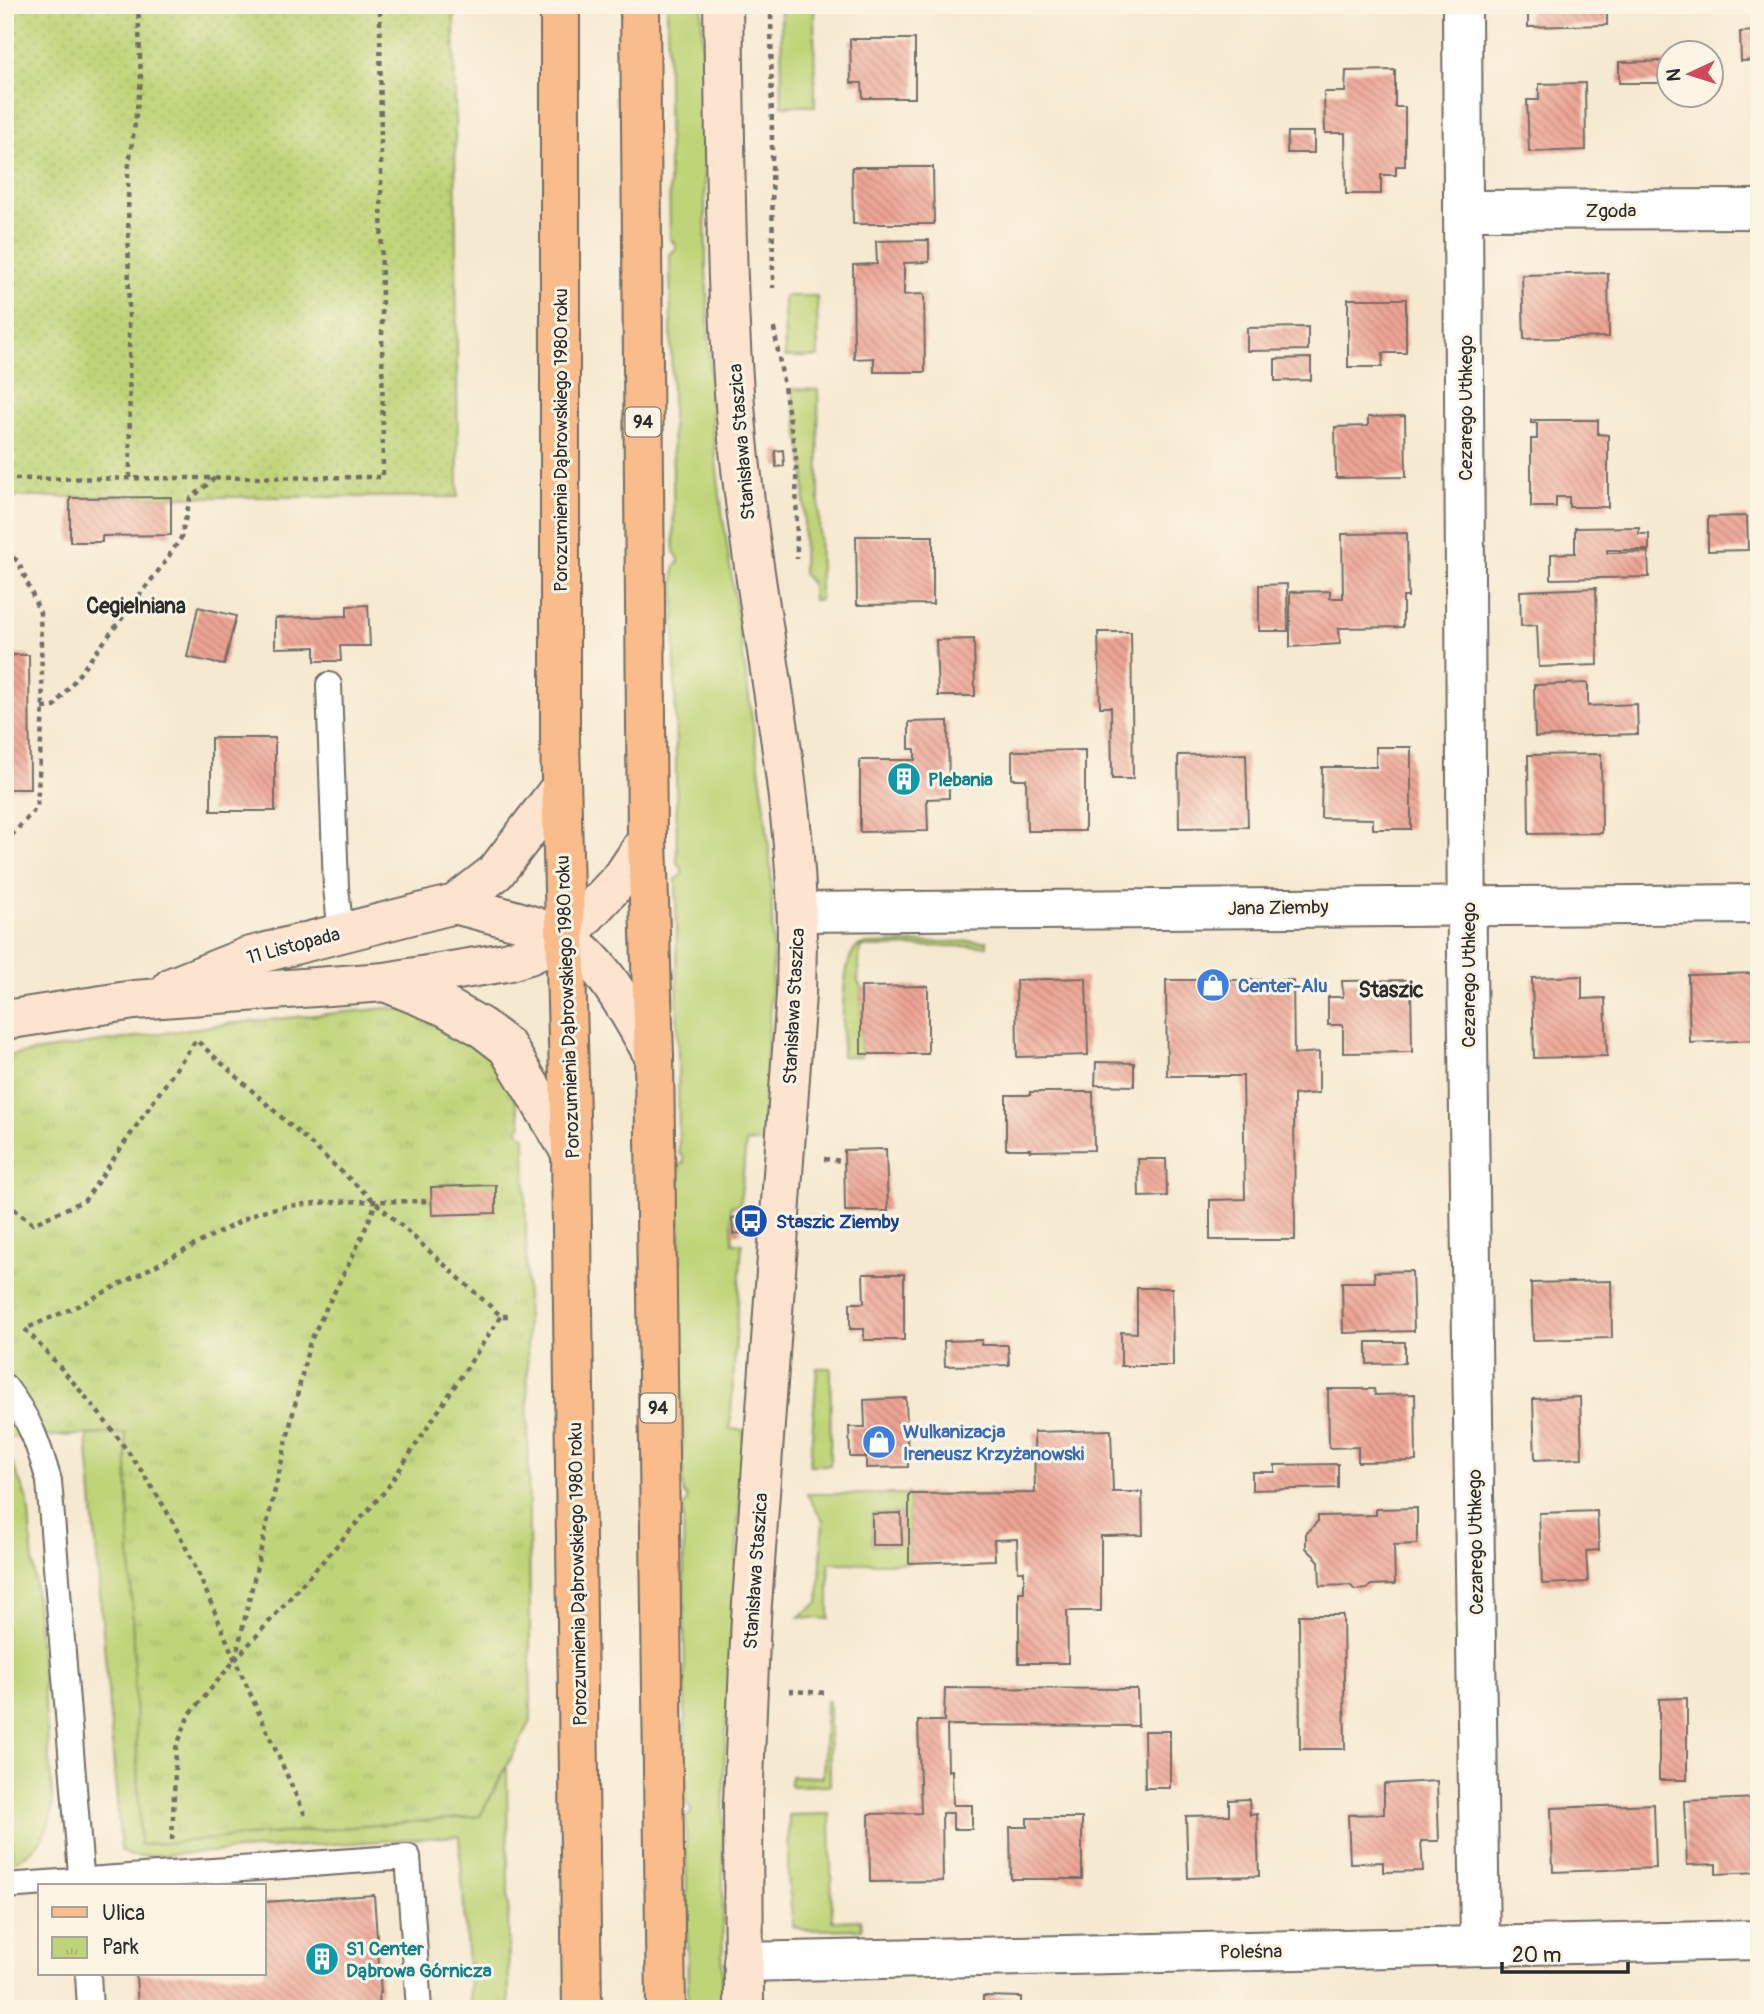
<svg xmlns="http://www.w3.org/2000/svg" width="1764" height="2014" font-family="Pangolin,sans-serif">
  <defs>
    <pattern id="park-tufts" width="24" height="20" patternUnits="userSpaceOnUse" patternTransform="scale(1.75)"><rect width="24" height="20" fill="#bfd478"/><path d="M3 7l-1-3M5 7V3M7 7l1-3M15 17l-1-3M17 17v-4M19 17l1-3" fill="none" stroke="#a4b668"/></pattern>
    <pattern id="garden-dots" width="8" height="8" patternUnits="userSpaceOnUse" patternTransform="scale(1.75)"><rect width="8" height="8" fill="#bfd478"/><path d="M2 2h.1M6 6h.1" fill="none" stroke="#a4b668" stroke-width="1.8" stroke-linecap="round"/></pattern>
    <pattern id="building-back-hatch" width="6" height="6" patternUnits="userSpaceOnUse" patternTransform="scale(1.75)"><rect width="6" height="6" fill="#eda494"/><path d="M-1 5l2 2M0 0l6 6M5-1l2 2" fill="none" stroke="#c08679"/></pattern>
  </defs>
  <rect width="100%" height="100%" fill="#fcf5e5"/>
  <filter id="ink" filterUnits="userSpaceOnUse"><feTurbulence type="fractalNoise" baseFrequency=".0143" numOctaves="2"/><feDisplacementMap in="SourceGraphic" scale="14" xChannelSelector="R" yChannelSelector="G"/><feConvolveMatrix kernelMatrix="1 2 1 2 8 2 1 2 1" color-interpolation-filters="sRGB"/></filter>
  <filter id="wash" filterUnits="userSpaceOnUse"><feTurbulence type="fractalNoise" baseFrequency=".00686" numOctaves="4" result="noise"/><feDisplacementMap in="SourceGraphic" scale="28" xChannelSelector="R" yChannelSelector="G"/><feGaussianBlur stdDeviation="1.57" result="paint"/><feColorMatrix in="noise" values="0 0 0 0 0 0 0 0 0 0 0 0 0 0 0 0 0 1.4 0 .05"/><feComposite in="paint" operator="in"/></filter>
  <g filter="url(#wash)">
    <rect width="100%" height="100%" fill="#f6e9d1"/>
    <!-- grass -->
    <g fill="#bfd478" stroke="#758052" stroke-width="2" fill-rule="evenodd">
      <polygon points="667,5 702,5 706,265 712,425 721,504 764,801 771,870 773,958 762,1143 746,1142 740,1205 731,1206 733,1243 742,1243 730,1429 744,1430 724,1768 722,2009 688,2009 686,1818 691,1813 691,1808 686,1803 683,1506 687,1502 687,1497 683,1493 679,1166 684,1162 683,1156 679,1153 676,880 682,874 682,868 677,863 674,568 679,562 678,557 674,552 670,254 676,249 675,244 670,239"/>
      <polygon points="781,8 814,8 815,106 782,106"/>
      <polygon points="784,296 817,296 818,357 785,357"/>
      <polygon points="792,389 818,390 820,600 813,600 812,585 803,574 805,473"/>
      <path d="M987 941V946L860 947 858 982 861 987V1057L842 1056C843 1032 841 970 853 952 856 946 860 944 866 944Z"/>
      <polygon points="817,1368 831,1368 830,1465 810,1465"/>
      <polygon points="126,1433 141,1845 480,1816 507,1767 509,2009 471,2009 459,1836 145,1856 131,1856 121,1851 87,1435"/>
      <path d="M5 1445 28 1502 53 1805C50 1833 35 1856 5 1864V1856L12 1855 5 1663Z"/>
      <path d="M807 1494H909V1563H829V1619L799 1617 819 1602 823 1521ZM901 1513V1545H872V1514Z"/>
      <polygon points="826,1701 829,1701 830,1785 791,1786 791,1776 823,1777"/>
      <polygon points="830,1814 832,1921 861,1920 862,1929 804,1930 793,1926 788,1876 789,1815"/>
    </g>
    <!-- park -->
    <g fill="url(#park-tufts)" stroke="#758052" stroke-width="2">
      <polygon points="388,1008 420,1012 492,1055 511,1086 522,1124 519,1128 520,1133 525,1137 531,1721 480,1816 140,1845 126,1433 5,1438 5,1056 226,1024"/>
      <polygon points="5,1663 12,1855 5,1856"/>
    </g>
    <!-- garden -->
    <polygon fill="url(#garden-dots)" stroke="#758052" stroke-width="2" points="5,5 454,5 458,497 5,497"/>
    <g id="blocks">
      <!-- building -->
      <g fill="url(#building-back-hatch)">
        <polygon points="1138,5 1198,5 1198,12 1138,13"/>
        <polygon points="1528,5 1607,5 1607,25 1528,27"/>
        <polygon points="1759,31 1759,60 1741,61 1740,32"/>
        <polygon points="850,39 915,39 915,98 863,98 862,83 851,83"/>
        <polygon points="1670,61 1670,83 1619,83 1619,62"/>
        <polygon points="1395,70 1395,107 1405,107 1405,166 1396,166 1396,175 1381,175 1381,194 1346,194 1345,133 1325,133 1324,92 1345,92 1346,71"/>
        <polygon points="1585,83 1586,150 1529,152 1527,100 1539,100 1539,84"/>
        <polygon points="1288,132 1314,132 1314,153 1287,153"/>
        <polygon points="852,167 933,167 934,224 853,224"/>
        <polygon points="929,240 929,262 904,263 904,295 924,294 925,372 874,372 874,358 854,359 853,265 877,264 876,241"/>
        <polygon points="1608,273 1609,337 1524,339 1522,275"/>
        <polygon points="1348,299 1406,299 1406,353 1383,353 1382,367 1348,367"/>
        <polygon points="1308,327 1308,350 1247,351 1247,328"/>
        <polygon points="1311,358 1311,380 1275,381 1275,359"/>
        <polygon points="1405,416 1406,477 1336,478 1335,427 1368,426 1368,417"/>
        <polygon points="1531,420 1598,420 1598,434 1608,435 1608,507 1569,507 1569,497 1556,497 1556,507 1531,507 1531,439 1537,439 1537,423 1531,423"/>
        <polygon points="783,450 784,466 776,467 775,451"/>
        <polygon points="171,497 171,535 102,536 102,542 70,542 70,498"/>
        <polygon points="1747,516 1748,550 1708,551 1708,517"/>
        <polygon points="1639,527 1639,534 1649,534 1649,550 1607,550 1607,553 1648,552 1649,577 1551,579 1551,554 1575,553 1575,528"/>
        <polygon points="1407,533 1408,597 1403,597 1403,627 1339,628 1340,644 1290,647 1290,592 1330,591 1330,598 1343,598 1342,534"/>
        <polygon points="856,536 933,536 933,604 857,605"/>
        <polygon points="1287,584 1288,631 1259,631 1259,585"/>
        <polygon points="1596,588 1598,665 1539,667 1537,625 1521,626 1520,591"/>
        <polygon points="368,605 370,646 340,646 341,661 315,661 315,647 275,648 275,618 347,616 347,606"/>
        <polygon points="198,607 236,616 224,665 187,657"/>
        <polygon points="1098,632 1131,632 1133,779 1112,779 1111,707 1100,707"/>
        <polygon points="974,639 975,696 938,696 936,640"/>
        <polygon points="5,655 29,655 30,789 5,789"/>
        <polygon points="1588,683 1588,706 1637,704 1638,734 1535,737 1534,685"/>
        <polygon points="948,721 949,798 927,799 928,831 860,832 860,760 915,760 915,749 909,749 909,722"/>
        <rect x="211" y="738" width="64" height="73"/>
        <polygon points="1376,747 1411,747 1411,829 1373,829 1373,819 1321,818 1322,767 1376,767"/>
        <polygon points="1085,750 1085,831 1027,831 1026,779 1012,779 1012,751"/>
        <polygon points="1246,754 1248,827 1179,828 1178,755"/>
        <polygon points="1601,754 1602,833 1529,834 1528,755"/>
        <polygon points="1759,973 1759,1040 1690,1043 1688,975"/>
        <polygon points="1582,976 1582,999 1605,998 1607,1056 1534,1058 1532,978"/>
        <polygon points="1086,978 1088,1055 1017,1057 1016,980"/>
        <polygon points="1166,980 1293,980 1294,1054 1319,1052 1319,1093 1294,1095 1295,1240 1210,1240 1210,1200 1245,1199 1243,1076 1167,1076"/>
        <polygon points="1411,980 1412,1052 1343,1053 1343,1025 1328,1025 1328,997 1343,997 1342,981"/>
        <polygon points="928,986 928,1054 861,1054 861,987"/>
        <polygon points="1096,1062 1134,1063 1134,1086 1095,1085"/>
        <polygon points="1030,1092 1093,1092 1094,1150 1030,1151 1031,1149 1006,1149 1006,1095 1030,1095"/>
        <polygon points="886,1149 888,1211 845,1211 844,1150"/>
        <polygon points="1138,1159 1166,1159 1167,1196 1139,1197"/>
        <polygon points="496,1185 496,1213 432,1215 431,1187"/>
        <polygon points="740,1217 741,1233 733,1234 732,1218"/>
        <polygon points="1412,1271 1414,1331 1343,1333 1342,1282 1375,1282 1374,1272"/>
        <polygon points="863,1274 904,1274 904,1340 864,1340 864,1329 850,1329 850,1303 864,1303"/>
        <polygon points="1611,1281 1612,1338 1533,1340 1531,1283"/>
        <polygon points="1137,1288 1172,1288 1173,1366 1121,1366 1121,1332 1137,1333"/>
        <polygon points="982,1340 981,1345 1008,1345 1009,1365 945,1366 944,1341"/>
        <polygon points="1367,1342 1405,1342 1405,1363 1367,1364"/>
        <polygon points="1328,1389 1374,1389 1375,1395 1415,1394 1416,1461 1358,1462 1358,1447 1329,1448"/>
        <polygon points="1580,1397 1582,1458 1535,1460 1533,1399"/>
        <polygon points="906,1398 908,1467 866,1468 866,1457 850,1457 849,1427 865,1427 864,1400"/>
        <polygon points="1111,1430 1113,1492 1142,1492 1143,1535 1101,1536 1101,1611 1067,1611 1068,1663 1019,1663 1019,1592 1024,1592 1024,1571 1018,1571 1017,1539 994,1540 995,1560 909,1563 909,1494 1035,1493 1034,1432"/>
        <polygon points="1338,1464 1338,1488 1252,1490 1252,1472 1275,1472 1275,1465"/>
        <polygon points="1417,1508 1417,1544 1394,1545 1395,1584 1371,1585 1367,1589 1355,1590 1350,1585 1320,1586 1319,1561 1306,1548 1306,1534 1318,1521 1318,1516 1376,1515 1376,1509"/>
        <polygon points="1597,1511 1599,1550 1586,1551 1588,1582 1542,1584 1539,1513"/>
        <polygon points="901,1513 902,1545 872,1545 872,1514"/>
        <polygon points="1299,1615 1343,1615 1345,1749 1300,1749"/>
        <polygon points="945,1688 1137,1689 1138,1726 947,1725 948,1771 952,1770 953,1805 972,1805 972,1829 953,1829 953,1813 942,1813 943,1881 870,1882 869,1814 921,1813 918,1721 944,1721"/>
        <polygon points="1687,1698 1687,1780 1659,1780 1659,1699"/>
        <polygon points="1144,1731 1170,1731 1170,1788 1145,1788"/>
        <polygon points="1437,1781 1439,1841 1421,1841 1423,1871 1383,1872 1383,1862 1350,1863 1348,1815 1384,1814 1384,1784"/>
        <polygon points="1759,1798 1759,1872 1716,1874 1716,1864 1687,1865 1684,1801"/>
        <polygon points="1249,1799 1250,1815 1257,1814 1259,1876 1188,1878 1186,1816 1229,1815 1229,1800"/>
        <polygon points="1654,1804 1656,1868 1553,1872 1551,1808"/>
        <polygon points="1027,1818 1082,1818 1082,1879 1011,1879 1010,1827 1027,1827"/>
        <polygon points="374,1895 381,1993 379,1993 380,2009 138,2009 136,1974 264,1974 264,1902"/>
        <polygon points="983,1996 1021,1997 1021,2009 983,2009"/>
      </g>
    </g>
  </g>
  <g filter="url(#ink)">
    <use href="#blocks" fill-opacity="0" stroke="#726e65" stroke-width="2"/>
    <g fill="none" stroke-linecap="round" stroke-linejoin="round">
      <!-- lane casing -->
      <g stroke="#726e65" stroke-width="28">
        <g id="lane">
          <polyline points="329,685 336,888 341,933"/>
          <path d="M5 1387C30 1419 38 1443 49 1481L82 1886"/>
          <polyline points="5,1886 408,1857 419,2009"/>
          <polyline points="88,1974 90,2009"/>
        </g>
      </g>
      <!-- street casing -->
      <g stroke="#726e65" stroke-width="42">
        <g id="street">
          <polyline points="1462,5 1467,963 1480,1946"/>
          <polyline points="1464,210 1759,209"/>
          <polyline points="798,912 1759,904"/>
          <polyline points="743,1962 1759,1940"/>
        </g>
      </g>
      <!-- secondary casing -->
      <g stroke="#726e65" stroke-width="42">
        <g id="secondary">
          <path d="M723 5C726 156 724 309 740 459 754 592 783 724 794 857 798 903 797 948 796 994L751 1618 743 1803 744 2009"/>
          <path d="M455 904C490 914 530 922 563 938 603 958 632 1019 654 1056"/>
          <polyline points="385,982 446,1007 481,1027 507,1047 571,1153"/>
          <polyline points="172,987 247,957 455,904 496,872 560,788"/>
          <polyline points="5,1020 134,1000 385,982 506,962 529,955 565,938 623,876 647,840"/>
        </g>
      </g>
      <!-- primary casing -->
      <g stroke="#726e65" stroke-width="42">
        <g id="primary">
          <polyline points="560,5 560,740 571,1153 582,2009"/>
          <polyline points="640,5 647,840 654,1056 666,2009"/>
        </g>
      </g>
      <!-- path -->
      <g stroke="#726e65" stroke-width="4.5" stroke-dasharray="5 5" stroke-linecap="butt">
        <polyline points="771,5 773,288"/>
        <polyline points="774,328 796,457 797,559"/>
        <polyline points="130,478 128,171 141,81 138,5"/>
        <polyline points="5,479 383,477 380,5"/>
        <polyline points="5,552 18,561 40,613 43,708 37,807 5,843"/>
        <polyline points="43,708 54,707 162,566 181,538 190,499 215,478"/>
        <polyline points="5,1141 9,1205 33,1224 85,1200 196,1040 501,1316 510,1316"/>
        <polyline points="824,1159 844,1161"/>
        <path d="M235 1660C213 1608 192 1554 163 1505 125 1441 76 1383 25 1329L80 1305 258 1212C314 1198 375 1202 432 1201"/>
        <polyline points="789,1691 829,1693"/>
        <polyline points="305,1815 235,1660 386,1490 501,1316"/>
        <path d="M172 1840 176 1748 189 1715 235 1660 309 1345C330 1296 358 1252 376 1202"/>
      </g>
      <!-- lane -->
      <use href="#lane" stroke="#fff" stroke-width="24"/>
      <!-- street -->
      <use href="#street" stroke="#fff" stroke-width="38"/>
      <!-- secondary -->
      <use href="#secondary" stroke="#fde4d0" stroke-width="38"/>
      <!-- primary -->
      <use href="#primary" stroke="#f9bc8a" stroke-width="38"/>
    </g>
  </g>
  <!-- icons -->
  <defs>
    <g id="building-disc" transform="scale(1.75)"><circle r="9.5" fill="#0f9aa8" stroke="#fcf5e5"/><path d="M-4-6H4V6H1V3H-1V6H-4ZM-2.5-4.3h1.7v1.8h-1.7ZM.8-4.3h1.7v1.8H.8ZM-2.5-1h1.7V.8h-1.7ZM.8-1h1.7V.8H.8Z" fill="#fff"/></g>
    <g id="shop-disc" transform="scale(1.75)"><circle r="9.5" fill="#3f7fe0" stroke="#fcf5e5"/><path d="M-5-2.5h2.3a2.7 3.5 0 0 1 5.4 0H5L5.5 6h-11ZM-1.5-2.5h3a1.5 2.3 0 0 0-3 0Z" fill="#fff"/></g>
    <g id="bus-disc" transform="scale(1.75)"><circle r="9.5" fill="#1a4fb4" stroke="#fcf5e5"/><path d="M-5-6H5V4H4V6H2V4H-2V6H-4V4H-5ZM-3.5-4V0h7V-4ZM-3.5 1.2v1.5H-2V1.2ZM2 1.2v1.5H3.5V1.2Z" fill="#fff"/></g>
  </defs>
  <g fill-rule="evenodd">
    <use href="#building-disc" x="904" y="779"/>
    <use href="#shop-disc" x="1213" y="985"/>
    <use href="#bus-disc" x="751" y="1221"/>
    <use href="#shop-disc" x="879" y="1442"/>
    <use href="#building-disc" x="322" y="1959"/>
  </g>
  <g text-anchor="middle" stroke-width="6" stroke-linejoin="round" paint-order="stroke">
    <!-- shield labels -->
    <g fill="#fcf5e5" stroke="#6a6863" stroke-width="2">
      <rect x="625.5" y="407.5" width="35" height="29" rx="5"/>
      <rect x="640.5" y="1393.5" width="35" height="29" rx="5"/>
    </g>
    <g font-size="18" font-weight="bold" fill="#2b2b2b">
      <text x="643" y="428">94</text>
      <text x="658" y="1414">94</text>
    </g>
    <!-- street labels -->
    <g font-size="19" fill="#2b2b2b" stroke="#fcf5e5">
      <text x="1611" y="217">Zgoda</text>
      <text transform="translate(1465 408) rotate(-90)" y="7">Cezarego Uthkego</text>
      <text transform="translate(560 440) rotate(-90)" y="7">Porozumienia Dąbrowskiego 1980 roku</text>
      <text transform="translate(741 442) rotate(-95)" y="7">Stanisława Staszica</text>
      <text transform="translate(1278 907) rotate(-1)" y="7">Jana Ziemby</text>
      <text transform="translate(293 945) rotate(-15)" y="7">11 Listopada</text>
      <text transform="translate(1468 975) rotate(-90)" y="7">Cezarego Uthkego</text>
      <text transform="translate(793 1006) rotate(-87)" y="7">Stanisława Staszica</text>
      <text transform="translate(567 1007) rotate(-92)" y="7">Porozumienia Dąbrowskiego 1980 roku</text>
      <text transform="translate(1475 1542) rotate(-91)" y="7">Cezarego Uthkego</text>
      <text transform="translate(755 1571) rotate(-86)" y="7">Stanisława Staszica</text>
      <text transform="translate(577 1574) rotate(-91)" y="7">Porozumienia Dąbrowskiego 1980 roku</text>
      <text transform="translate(1251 1951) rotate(-1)" y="7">Poleśna</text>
    </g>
    <!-- culture labels -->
    <g font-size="19" font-weight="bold" fill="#0d838f" stroke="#fcf5e5" text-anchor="start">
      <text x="928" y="786">Plebania</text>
      <text x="346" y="1955">S1 Center<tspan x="346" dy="22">Dąbrowa Górnicza</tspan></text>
    </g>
    <!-- shop labels -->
    <g font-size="19" font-weight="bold" fill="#366cbe" stroke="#fcf5e5" text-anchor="start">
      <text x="1238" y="992">Center-Alu</text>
      <text x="903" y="1438">Wulkanizacja<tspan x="903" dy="22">Ireneusz Krzyżanowski</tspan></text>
    </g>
    <!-- transit labels -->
    <g font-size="19" font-weight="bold" fill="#164399" stroke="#fcf5e5" text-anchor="start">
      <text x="776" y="1228">Staszic Ziemby</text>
    </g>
    <!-- neighbourhood labels -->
    <g font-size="21" font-weight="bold" fill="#2b2b2b" stroke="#fcf5e5">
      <text x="136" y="613">Cegielniana</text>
      <text x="1391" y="997">Staszic</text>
    </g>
  </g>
  <!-- margin -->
  <rect width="1764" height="2014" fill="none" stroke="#fcf5e5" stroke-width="28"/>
  <!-- legend -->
  <rect x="38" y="1884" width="228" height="91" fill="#fcf5e5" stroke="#a8a49b" stroke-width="2"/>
  <rect x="52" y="1907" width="35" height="10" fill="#f9bc8a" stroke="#a8a49b" stroke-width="2"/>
  <text x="102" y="1920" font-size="21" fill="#2b2b2b">Ulica</text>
  <rect x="52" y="1937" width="35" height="21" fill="url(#park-tufts)" stroke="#a8a49b" stroke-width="2"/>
  <text x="102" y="1954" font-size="21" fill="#2b2b2b">Park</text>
  <!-- north arrow -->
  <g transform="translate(1690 74) rotate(266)"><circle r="33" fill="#fcf5e5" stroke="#a8a49b" stroke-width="2"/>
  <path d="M0-5L12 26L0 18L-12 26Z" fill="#d1495b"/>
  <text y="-10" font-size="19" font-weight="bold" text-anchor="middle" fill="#2b2b2b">N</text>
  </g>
  <!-- scale -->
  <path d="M1502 1962v10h126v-10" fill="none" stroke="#2b2b2b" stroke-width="3.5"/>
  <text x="1512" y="1962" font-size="21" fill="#2b2b2b" stroke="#fcf5e5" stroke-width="5" paint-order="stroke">20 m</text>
</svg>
